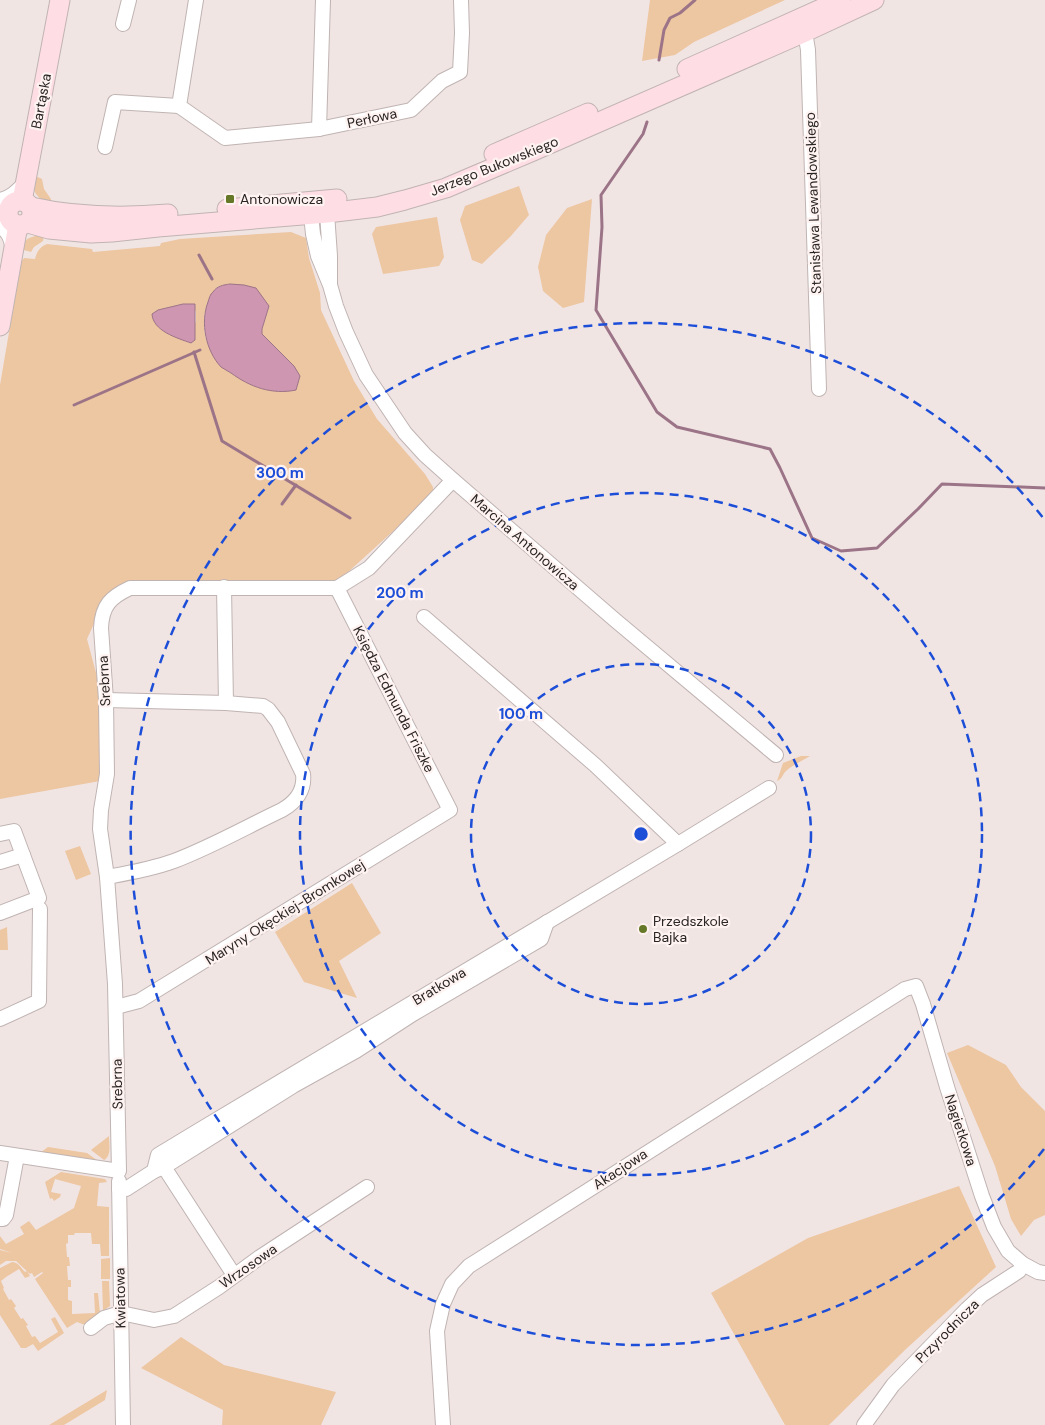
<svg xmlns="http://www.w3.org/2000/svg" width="1045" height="1425" font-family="'DM Sans',sans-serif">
  <rect width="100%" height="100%" fill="#f1e5e4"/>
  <!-- green -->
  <g fill="#edc6a2" fill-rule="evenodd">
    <polygon points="650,0 785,0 694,42 675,55 642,61"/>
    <path d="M33 175 42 179 44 189 51 199 50 204C35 197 32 191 33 175Z"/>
    <polygon points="519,186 529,215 510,237 482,264 472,260 460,220 465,206"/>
    <polygon points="592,199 584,302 563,308 543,291 538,267 546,235 567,208"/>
    <polygon points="437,217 444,257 439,266 383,274 372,234 376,227"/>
    <path d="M291 232 306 238 309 258 320 293 321 310 354 381 377 419 425 474 433 487V495L336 583 130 588 97 617 87 639 103 699 100 781 0 799V385L21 262 24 258 35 259C37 251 40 247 47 244L92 249 93 252 160 246 161 243 180 239ZM219 286 269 306 262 329V334L294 366 213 354C211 349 208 344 206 339 201 321 205 298 219 286ZM183 304 196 311V322L179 338 159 328 158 310Z"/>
    <path d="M40 235 44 236 43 241 34 247 31 252 20 249C24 239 29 237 40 235Z"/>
    <path d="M801 756H810C802 761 792 765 785 772 782 776 782 779 777 781L783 763Z"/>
    <polygon points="80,846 91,874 76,880 65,851"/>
    <polygon points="352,883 381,933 339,961 357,998 304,982 275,932"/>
    <polygon points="7,927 8,950 0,950 0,930"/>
    <polygon points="968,1045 1006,1065 1021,1087 1045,1111 1045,1215 1034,1220 1021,1236 1011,1219 995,1166 947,1053"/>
    <path d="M109 1136C109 1144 112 1156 104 1160L91 1150Z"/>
    <polygon points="48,1147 87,1153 101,1163 40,1153"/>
    <polygon points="61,1172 105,1179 107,1182 99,1183 97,1206 109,1207 109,1256 101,1256 100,1244 92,1244 91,1233 75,1233 74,1235 68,1235 68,1243 66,1244 67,1257 69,1257 70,1266 67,1266 68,1280 71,1280 71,1287 68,1287 68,1300 72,1301 72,1314 95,1313 94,1293 98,1293 100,1313 85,1325 77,1322 67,1328 35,1279 43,1273 42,1272 34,1277 32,1273 30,1274 16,1261 6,1261 0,1265 0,1250 12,1253 0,1249 0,1236 6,1244 24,1234 20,1227 29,1221 36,1230 74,1208 81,1186 55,1179 51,1192 61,1194 60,1197 54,1201 52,1198 50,1199 45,1182"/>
    <polygon points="959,1186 996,1267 906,1349 829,1425 785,1425 711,1293 808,1238"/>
    <polygon points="110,1258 110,1279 101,1279 101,1259"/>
    <path d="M12 1262C18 1262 21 1268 25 1272L27 1271 30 1276 25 1278 19 1269 6 1277 1 1281 4 1288 3 1289 9 1300 11 1299 16 1306 14 1308 21 1319 23 1318 28 1325 26 1326 32 1337 35 1336 40 1343 58 1332 51 1319 55 1317 64 1333 38 1351 33 1344 26 1348H21L0 1315V1268Z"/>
    <polygon points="102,1281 109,1281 110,1306 103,1311"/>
    <polygon points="181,1337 224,1365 336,1392 321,1425 222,1425 223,1410 141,1368"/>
    <polygon points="107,1390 105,1400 64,1425 49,1425"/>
  </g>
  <!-- water -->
  <g fill="#ce96b1" stroke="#9c7487">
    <path d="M230 284 244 285 256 288 269 306 262 329V334L294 366 300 376 296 390C272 395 250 387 231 373 228 371 224 369 221 367 206 351 200 323 208 302 209 299 210 294 213 292 217 286 223 285 230 284Z"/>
    <path d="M183 304H195V340L191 343C177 338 153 331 152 314L158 310Z"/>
  </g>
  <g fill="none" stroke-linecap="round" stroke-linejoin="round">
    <!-- stream -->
    <g stroke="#9c7487" stroke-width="3">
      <polyline points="659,60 664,30 670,18 680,13 695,0"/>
      <polyline points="647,122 643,134 601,195 602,227 596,310 657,412 677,427 770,449 780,468 812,538 841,551 877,548 918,509 942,484 1045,488"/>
      <polyline points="199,255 212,279"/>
      <polyline points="194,352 222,441 350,518"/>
      <polyline points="74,405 200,350"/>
      <polyline points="282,504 296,485"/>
    </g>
    <!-- street casing -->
    <g stroke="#c0b4b3" stroke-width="16">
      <g id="street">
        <polyline points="196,0 179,106 225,138 319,129 411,110 442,81 460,72 462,33 461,0"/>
        <polyline points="123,24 129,0"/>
        <polyline points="802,24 805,32 808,50 819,389"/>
        <polyline points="319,129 323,0"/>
        <polyline points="105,147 115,102 179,106"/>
        <path d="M0 200C11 198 18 190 26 182"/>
        <path d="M0 227C9 231 11 240 13 249"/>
        <polyline points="330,285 330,256 327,213 318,201 311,215 313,234 318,256 330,285 336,306 346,332 366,375 405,433 425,455 453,480 615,620 776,755"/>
        <polyline points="224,587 226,703"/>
        <polyline points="424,617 595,765 678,844"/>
        <path d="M106 700 226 703 263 706 268 709 278 722 303 774C305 790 296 802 282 810 246 827 211 847 174 861 152 869 129 873 107 877"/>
        <polyline points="0,834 14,831 39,898 0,913"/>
        <polyline points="0,862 23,855"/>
        <polyline points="116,1007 139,1001 450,810 337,588"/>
        <polyline points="0,1019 39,1001 40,909"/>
        <path d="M0 1153 119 1171 115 984 107 877 100 829 101 810 107 774 106 700 101 628C102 605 111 597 130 588H337L369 568 453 480"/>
        <polyline points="164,1167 234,1275"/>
        <polyline points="154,1171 164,1167 293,1086 356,1051 413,1014 541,939 547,922"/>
        <polyline points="119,1181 123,1425"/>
        <polyline points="119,1189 126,1189 154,1171 158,1155 201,1129 678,844 769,788"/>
        <polyline points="0,1219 3,1219 6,1215 17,1156"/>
        <polyline points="91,1328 104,1318 121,1313 154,1320 174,1316 219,1287 260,1257 367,1187"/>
        <polyline points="443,1425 437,1331 443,1304 452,1284 469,1266 905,989 916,986 923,1004 947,1087 982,1196 994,1227 1008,1251 1023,1264"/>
        <polyline points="864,1425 893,1385 967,1309 982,1295 1019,1271 1023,1264 1038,1272 1045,1273"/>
      </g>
    </g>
    <!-- secondary casing -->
    <g stroke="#c0b4b3" stroke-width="21">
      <g id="secondary">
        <polyline points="687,69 841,0"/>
        <polyline points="494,154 588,113"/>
        <circle cx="20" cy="213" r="12"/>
        <polyline points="22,201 60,0"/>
        <path d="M31 207C76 217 122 218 168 214"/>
        <polyline points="227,209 337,199"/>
        <polyline points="28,223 49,229 91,233 112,232 158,227 327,213 377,207 405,200 446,188 533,151 805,32 874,0"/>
        <polyline points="0,326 18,225"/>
      </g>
    </g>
    <!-- street -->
    <use href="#street" stroke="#fff" stroke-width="14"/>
    <!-- secondary -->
    <use href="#secondary" stroke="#ffdde4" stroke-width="19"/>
  </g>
  <!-- distance rings -->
  <g fill="none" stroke="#1d4ed8" stroke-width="2.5" stroke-dasharray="9 6">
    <circle cx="641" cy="834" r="170"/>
    <circle cx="641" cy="834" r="341"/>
    <path d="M1044 1149A511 511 0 1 1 1044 519"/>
  </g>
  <!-- markers -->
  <g fill="#657827" stroke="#fff3f1" stroke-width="2">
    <rect x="225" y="194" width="10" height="10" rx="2.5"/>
    <circle cx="643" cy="929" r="5"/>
  </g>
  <g text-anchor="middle" stroke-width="4.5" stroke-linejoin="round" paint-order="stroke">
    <!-- street labels -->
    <g font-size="14" fill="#292524" stroke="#fff3f1">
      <text transform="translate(41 101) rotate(-79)" y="5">Bartąska</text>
      <text transform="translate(372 118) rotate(-12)" y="5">Perłowa</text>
      <text transform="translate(494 166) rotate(-22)" y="5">Jerzego Bukowskiego</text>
      <text transform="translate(813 203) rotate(-92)" y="5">Stanisława Lewandowskiego</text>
      <text transform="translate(525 542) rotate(41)" y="5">Marcina Antonowicza</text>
      <text transform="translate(104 681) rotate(-93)" y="5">Srebrna</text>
      <text transform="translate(394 699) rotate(63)" y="5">Księdza Edmunda Friszke</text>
      <text transform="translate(285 912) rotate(-32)" y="5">Maryny Okęckiej-Bromkowej</text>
      <text transform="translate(439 986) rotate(-31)" y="5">Bratkowa</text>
      <text transform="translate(117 1084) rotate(-91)" y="5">Srebrna</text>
      <text transform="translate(961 1130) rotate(72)" y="5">Nagietkowa</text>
      <text transform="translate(620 1169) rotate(-33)" y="5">Akacjowa</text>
      <text transform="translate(248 1266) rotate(-35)" y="5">Wrzosowa</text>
      <text transform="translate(120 1298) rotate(-91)" y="5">Kwiatowa</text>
      <text transform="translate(947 1331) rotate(-45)" y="5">Przyrodnicza</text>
    </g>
    <!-- poi labels -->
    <g font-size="14" fill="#292524" stroke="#fff3f1" text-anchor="start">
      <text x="240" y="204">Antonowicza</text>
      <text x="653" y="926">Przedszkole<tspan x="653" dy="16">Bajka</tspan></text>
    </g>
  </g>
  <circle cx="641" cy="834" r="8" fill="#1d4ed8" stroke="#fff3f1" stroke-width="2.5"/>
  <g font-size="15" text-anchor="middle" font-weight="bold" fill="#1d4ed8" stroke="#fff3f1" stroke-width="4.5" stroke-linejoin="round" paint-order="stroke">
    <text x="280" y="478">300 m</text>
    <text x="400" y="598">200 m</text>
    <text x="521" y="719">100 m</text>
  </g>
</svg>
